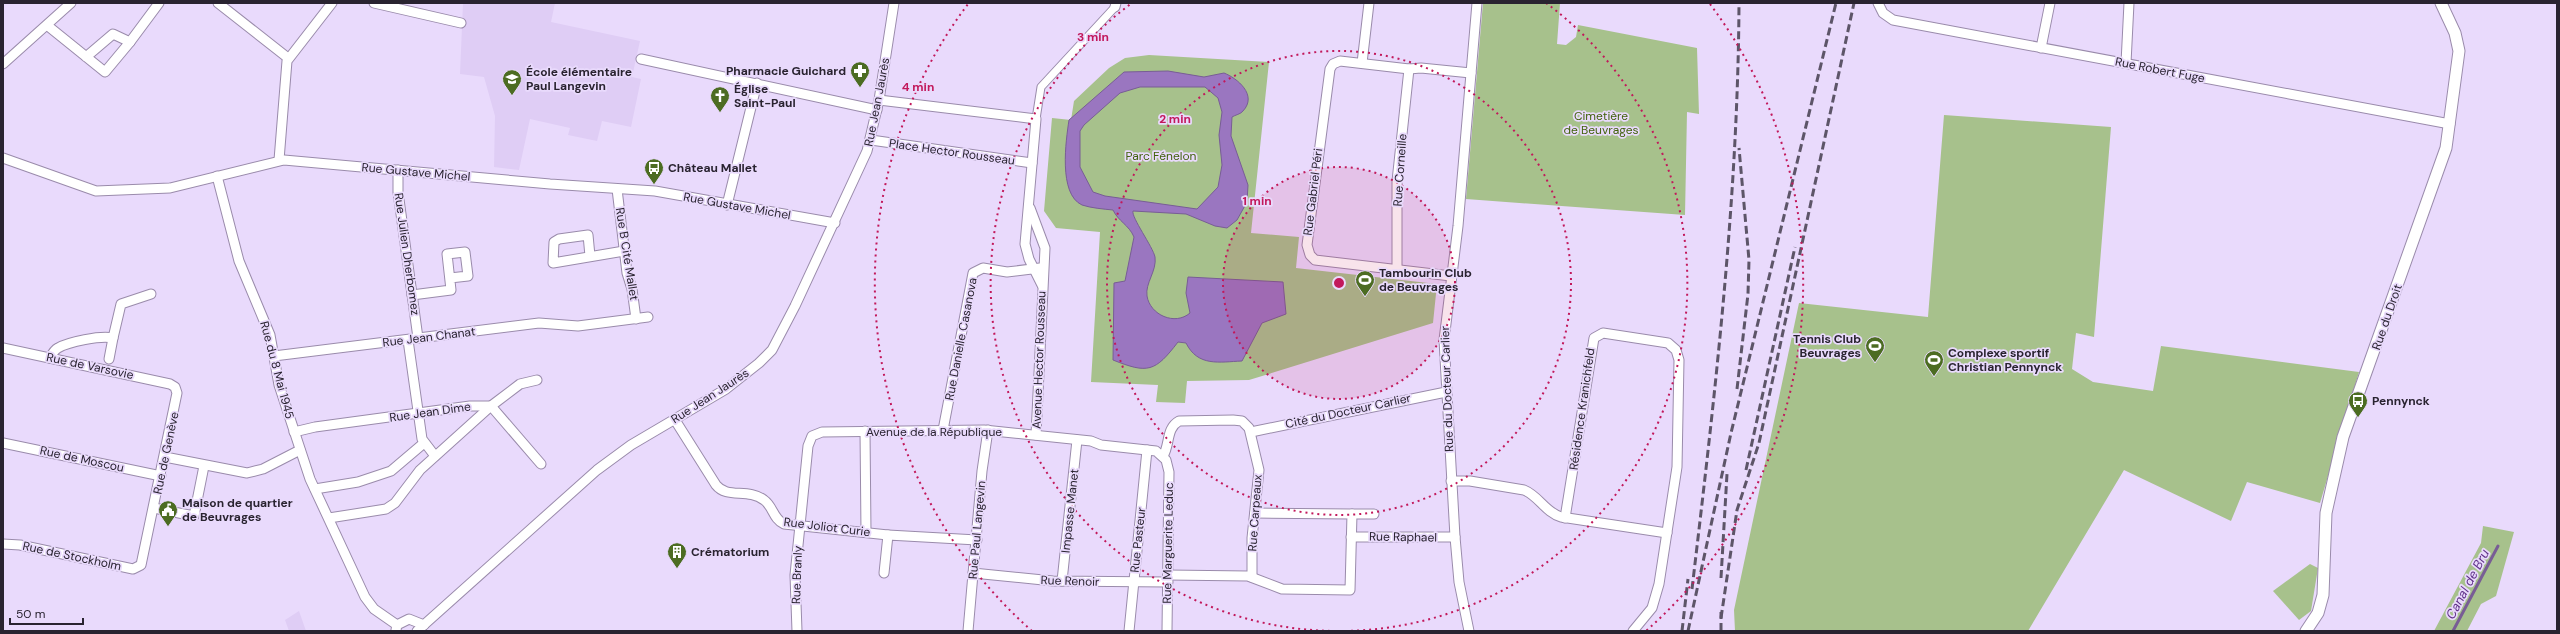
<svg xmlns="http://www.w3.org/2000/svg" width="2560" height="634" font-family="'DM Sans',sans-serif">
  <rect width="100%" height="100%" fill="#e9dafc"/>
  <!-- built -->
  <g fill="#dfcdf5">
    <polygon points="463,3 555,3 551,22 640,41 632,77 641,79 631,127 602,121 597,141 568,135 570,128 530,119 519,170 494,167 495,116 484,77 460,74"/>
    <polygon points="299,611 306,631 289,631 285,620"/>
  </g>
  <!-- green -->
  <g fill="#a7c18c">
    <polygon points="1483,3 1560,3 1557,44 1566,45 1576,37 1578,25 1697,48 1699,114 1687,112 1685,215 1466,199"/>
    <polygon points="1149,55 1269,62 1251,233 1299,237 1296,268 1437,284 1433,323 1249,380 1187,381 1185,403 1156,402 1158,385 1091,382 1100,232 1056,228 1044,211 1052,118 1071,120 1074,101 1109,68 1125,58"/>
    <polygon points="1944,115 2111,127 2094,337 2076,333 2072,369 2093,382 2153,391 2161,346 2359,372 2320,503 2247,482 2231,521 2124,470 2028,631 1735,631 1734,610 1799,303 1928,317"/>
    <polygon points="2483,526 2514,532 2496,596 2481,604 2467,631 2434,631 2481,543"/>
    <polygon points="2310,564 2318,568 2311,611 2299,620 2273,591"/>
  </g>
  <!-- water -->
  <path fill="#9a76c0" stroke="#785d95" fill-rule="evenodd" d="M1168 71 1204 77 1224 73C1237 78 1258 95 1243 111 1241 114 1235 115 1232 117L1231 136 1248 185 1247 202 1237 220 1227 228 1215 226 1186 214 1133 211C1131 217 1153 247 1155 257 1157 271 1145 283 1147 296 1150 315 1175 326 1190 313L1186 293 1188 277 1283 282 1286 314 1262 323 1242 361C1219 362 1198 367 1186 343L1178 342C1155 372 1148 374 1113 360L1114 283 1125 281 1134 237C1129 225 1118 221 1113 210 1103 209 1091 208 1082 205 1058 194 1066 140 1069 120L1124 72ZM1140 87H1205L1218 98 1222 112 1219 135 1222 165 1218 187 1197 209 1105 196 1093 192 1080 167V131L1084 125 1120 93Z"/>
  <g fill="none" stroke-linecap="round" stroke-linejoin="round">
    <!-- stream -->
    <polyline stroke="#785d95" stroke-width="3" points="2453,631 2498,546"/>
    <!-- pedestrian casing -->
    <g stroke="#9a8bab" stroke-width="9">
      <polyline id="pedestrian" points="1036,119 1041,87 1115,7"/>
    </g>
    <!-- minor casing -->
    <g stroke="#9a8bab" stroke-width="11">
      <g id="minor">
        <polyline points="218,3 288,58"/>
        <polyline points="374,3 461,23"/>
        <polyline points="1878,3 1883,13 1893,20 2450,124"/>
        <polyline points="1115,7 1116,3"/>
        <polyline points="48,26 105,72 130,42 113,34 86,57"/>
        <polyline points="130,42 159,3"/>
        <polyline points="2041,48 2050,3"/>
        <polyline points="641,59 877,110"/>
        <polyline points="1362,63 1369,3"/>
        <polyline points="2126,63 2129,3"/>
        <polyline points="3,64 71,3"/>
        <polyline points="879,100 1036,119 1025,244 1029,259 1042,285"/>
        <polyline points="871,140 1032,163"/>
        <polyline points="3,158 96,191 170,188 284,160 550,184 655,191 835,223"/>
        <polyline points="279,160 287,61 332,3"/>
        <polyline points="398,170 398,192 418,338"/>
        <polyline points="217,176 239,261 270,335 279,385 310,479 365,597 374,609 397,625"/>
        <polyline points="617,189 627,273 632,289 636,319"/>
        <polyline points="727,205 757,83"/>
        <polyline points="1030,208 1045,248 1036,435"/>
        <polyline points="590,256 588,235 559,239 554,242 553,263 624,251"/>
        <polyline points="1397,271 1397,181 1409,69"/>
        <polyline points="1451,276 1315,260 1310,255 1307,245 1330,69 1333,64 1340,61 1409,69 1421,68 1471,73"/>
        <polyline points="412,295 451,290 447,254 465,252 468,276 450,278"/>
        <polyline points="408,340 422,439 435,456"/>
        <polyline points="3,348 170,384 175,387 177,393 141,565 133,569 20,545 3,544"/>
        <polyline points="274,356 539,323 578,326 648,317"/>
        <path d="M50 358C52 354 54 350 58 348 68 342 101 335 113 338L121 304 151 294"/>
        <polyline points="109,359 113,338"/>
        <path d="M675 420 716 485C727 499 748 488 764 500 773 506 773 519 784 524L888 535"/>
        <polyline points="943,430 973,273 983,268 1007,272 1040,268"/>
        <polyline points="865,431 866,532"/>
        <polyline points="294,432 315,427 470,406 491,406 541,464"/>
        <polyline points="1251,432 1446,392"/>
        <polyline points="3,443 161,476"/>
        <path d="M1163 456C1170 445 1166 428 1179 421L1233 420 1242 421 1249 428 1259 470 1252 538V577"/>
        <polyline points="165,457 247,473 263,469 300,450"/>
        <path d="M1451 481H1470L1524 490C1539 496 1545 512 1561 517L1667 533"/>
        <polyline points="315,489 358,482 391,471 424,443"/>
        <polyline points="154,508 194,516 204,466"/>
        <polyline points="1352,514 1374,514"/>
        <polyline points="329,518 386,509 395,503 420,470 491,406 520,384 537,380"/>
        <polyline points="1565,518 1594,338 1603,333 1668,343 1676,350 1679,360 1677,467 1659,584 1652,608 1633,631"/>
        <polyline points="1351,537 1455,537"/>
        <polyline points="884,573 888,535 977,540"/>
        <polyline points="973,573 1053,581 1168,582"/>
        <polyline points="1168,575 1248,576 1282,589 1350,590 1352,514 1255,513"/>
        <polyline points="1062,581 1077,440"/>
        <polyline points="396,630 397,625 409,619 424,625"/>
        <polyline points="417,631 597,470 631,445 726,389 759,363 772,350 795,306 867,151 879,100 894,3"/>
        <polyline points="797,631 795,575 808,446 812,436 822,432 984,430 1091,441 1101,445 1156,451 1166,460 1169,472 1167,631"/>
        <polyline points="968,631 982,471 988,430"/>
        <polyline points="1129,631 1147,450"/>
        <polyline points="1469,631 1459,582 1455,537 1444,340 1458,226 1477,3"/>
      </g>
    </g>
    <!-- tertiary casing -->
    <g stroke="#9a8bab" stroke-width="13">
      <polyline id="tertiary" points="2306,631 2318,613 2323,595 2326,513 2343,437 2446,148 2459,51 2455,33 2441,3"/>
    </g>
    <!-- pedestrian -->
    <use href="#pedestrian" stroke="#fff" stroke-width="7"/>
    <!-- minor -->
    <use href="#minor" stroke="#fff" stroke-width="9"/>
    <!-- tertiary -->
    <use href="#tertiary" stroke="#fff" stroke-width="11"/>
    <!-- rail -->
    <g stroke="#5d5568" stroke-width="3" stroke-dasharray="8 4" stroke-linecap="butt">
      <polyline points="1737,389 1748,294 1749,260 1739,148"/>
      <polyline points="1746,470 1795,247"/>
      <polyline points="1721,578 1727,474"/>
      <path d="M1692 589C1715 394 1738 199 1739 3"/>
      <polyline points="1721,618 1737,510 1759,443 1854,3"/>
      <polyline points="1682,631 1688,579"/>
      <polyline points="1688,631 1731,433 1836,3"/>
      <polyline points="1721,631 1721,612"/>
    </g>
  </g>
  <!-- distance rings -->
  <circle cx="1339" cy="283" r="116" fill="#c2185b" fill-opacity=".12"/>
  <g fill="none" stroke="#c2185b" stroke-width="2" stroke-dasharray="2 4">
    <circle cx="1339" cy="283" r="116"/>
    <circle cx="1339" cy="283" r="232"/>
    <path d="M1336 631A348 348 0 0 1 1132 3M1546 3A348 348 0 0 1 1342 631"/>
    <path d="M1032 631A464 464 0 0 1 968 4M1710 4A464 464 0 0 1 1646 631"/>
  </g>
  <!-- icons -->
  <defs>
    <g id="pharmacy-pin" transform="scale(1)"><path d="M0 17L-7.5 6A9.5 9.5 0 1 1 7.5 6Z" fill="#4c6c22" stroke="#e9dafc"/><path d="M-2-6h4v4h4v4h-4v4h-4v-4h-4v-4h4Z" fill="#fff"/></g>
    <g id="school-pin" transform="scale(1)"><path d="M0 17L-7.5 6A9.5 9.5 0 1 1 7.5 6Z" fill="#4c6c22" stroke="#e9dafc"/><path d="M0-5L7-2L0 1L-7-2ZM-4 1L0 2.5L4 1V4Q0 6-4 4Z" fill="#fff"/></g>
    <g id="church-pin" transform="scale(1)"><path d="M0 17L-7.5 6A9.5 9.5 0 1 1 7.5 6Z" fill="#4c6c22" stroke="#e9dafc"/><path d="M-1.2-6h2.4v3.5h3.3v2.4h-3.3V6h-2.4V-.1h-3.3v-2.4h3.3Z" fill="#fff"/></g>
    <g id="bus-pin" transform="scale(1)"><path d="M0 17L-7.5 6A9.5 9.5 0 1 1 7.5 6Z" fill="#4c6c22" stroke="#e9dafc"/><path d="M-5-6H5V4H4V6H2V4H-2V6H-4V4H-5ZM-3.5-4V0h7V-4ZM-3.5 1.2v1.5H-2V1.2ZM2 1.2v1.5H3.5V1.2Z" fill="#fff"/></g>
    <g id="stadium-pin" transform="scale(1)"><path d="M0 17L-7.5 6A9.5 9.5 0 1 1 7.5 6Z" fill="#4c6c22" stroke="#e9dafc"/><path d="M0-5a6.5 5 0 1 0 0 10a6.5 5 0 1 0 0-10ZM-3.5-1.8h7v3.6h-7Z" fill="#fff"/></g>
    <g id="civic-pin" transform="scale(1)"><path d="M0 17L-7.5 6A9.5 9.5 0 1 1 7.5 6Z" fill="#4c6c22" stroke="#e9dafc"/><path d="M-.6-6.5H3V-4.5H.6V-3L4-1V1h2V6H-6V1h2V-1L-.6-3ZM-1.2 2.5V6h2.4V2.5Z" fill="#fff"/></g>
    <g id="building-pin" transform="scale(1)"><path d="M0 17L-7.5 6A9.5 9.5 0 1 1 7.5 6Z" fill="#4c6c22" stroke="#e9dafc"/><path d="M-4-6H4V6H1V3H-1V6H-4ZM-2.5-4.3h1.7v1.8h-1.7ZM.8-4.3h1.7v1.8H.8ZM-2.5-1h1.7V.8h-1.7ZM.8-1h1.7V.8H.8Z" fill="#fff"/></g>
  </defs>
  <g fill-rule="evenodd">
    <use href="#pharmacy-pin" x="860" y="71"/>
    <use href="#school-pin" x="512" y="79"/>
    <use href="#church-pin" x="720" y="96"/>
    <use href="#bus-pin" x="654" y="168"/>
    <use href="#stadium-pin" x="1365" y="280"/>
    <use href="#stadium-pin" x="1875" y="346"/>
    <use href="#stadium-pin" x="1934" y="360"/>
    <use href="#bus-pin" x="2358" y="401"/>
    <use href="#civic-pin" x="168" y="510"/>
    <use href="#building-pin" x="677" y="552"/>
  </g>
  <g text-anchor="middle" stroke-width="3.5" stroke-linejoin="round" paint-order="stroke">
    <!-- street labels -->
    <g font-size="12" fill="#292330" stroke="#e9dafc">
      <text transform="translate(2160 70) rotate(11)" y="4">Rue Robert Fuge</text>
      <text transform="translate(877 102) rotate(-79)" y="4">Rue Jean Jaurès</text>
      <text transform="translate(952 152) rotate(8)" y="4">Place Hector Rousseau</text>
      <text transform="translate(1400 170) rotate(-86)" y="4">Rue Corneille</text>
      <text transform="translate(416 172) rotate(5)" y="4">Rue Gustave Michel</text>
      <text transform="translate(1313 192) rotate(-83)" y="4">Rue Gabriel Péri</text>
      <text transform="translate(737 206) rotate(10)" y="4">Rue Gustave Michel</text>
      <text transform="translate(407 254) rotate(82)" y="4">Rue Julien Dherbomez</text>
      <text transform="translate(627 254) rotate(81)" y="4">Rue B Cité Mallet</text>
      <text transform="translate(2387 317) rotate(-71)" y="4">Rue du Droit</text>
      <text transform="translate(429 337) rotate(-7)" y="4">Rue Jean Chanat</text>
      <text transform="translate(961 339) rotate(-79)" y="4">Rue Danielle Casanova</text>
      <text transform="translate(1039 360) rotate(-88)" y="4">Avenue Hector Rousseau</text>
      <text transform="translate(90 366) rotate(12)" y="4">Rue de Varsovie</text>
      <text transform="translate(277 370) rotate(75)" y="4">Rue du 8 Mai 1945</text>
      <text transform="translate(1447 389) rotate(-92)" y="4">Rue du Docteur Carlier</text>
      <text transform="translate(710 396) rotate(-33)" y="4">Rue Jean Jaurès</text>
      <text transform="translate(1582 409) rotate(-82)" y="4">Résidence Kranichfeld</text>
      <text transform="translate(1348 411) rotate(-12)" y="4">Cité du Docteur Carlier</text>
      <text transform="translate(430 412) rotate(-8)" y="4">Rue Jean Dime</text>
      <text x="934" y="436">Avenue de la République</text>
      <text transform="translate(166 453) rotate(-78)" y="4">Rue de Genève</text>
      <text transform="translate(82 459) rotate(12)" y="4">Rue de Moscou</text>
      <text transform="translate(1070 511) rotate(-84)" y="4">Impasse Manet</text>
      <text transform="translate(1255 513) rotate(-86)" y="4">Rue Carpeaux</text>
      <text transform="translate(827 527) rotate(7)" y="4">Rue Joliot Curie</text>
      <text transform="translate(977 530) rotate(-85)" y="4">Rue Paul Langevin</text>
      <text transform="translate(1403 537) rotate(1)" y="4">Rue Raphael</text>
      <text transform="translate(1138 540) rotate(-84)" y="4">Rue Pasteur</text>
      <text transform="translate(1168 543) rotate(-89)" y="4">Rue Marguerite Leduc</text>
      <text transform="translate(72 556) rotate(12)" y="4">Rue de Stockholm</text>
      <text transform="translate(797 575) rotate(-88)" y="4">Rue Branly</text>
      <text transform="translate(1070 581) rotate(2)" y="4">Rue Renoir</text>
    </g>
    <!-- poi labels -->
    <g font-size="12" font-weight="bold" fill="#292330" stroke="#e9dafc" text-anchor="start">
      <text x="846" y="75" text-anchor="end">Pharmacie Guichard</text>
      <text x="526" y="76">École élémentaire<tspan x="526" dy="14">Paul Langevin</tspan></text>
      <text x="734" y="93">Église<tspan x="734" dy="14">Saint-Paul</tspan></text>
      <text x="668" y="172">Château Mallet</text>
      <text x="1379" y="277">Tambourin Club<tspan x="1379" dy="14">de Beuvrages</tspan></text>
      <text x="1861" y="343" text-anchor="end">Tennis Club<tspan x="1861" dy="14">Beuvrages</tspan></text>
      <text x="1948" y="357">Complexe sportif<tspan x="1948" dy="14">Christian Pennynck</tspan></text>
      <text x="2372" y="405">Pennynck</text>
      <text x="182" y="507">Maison de quartier<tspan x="182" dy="14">de Beuvrages</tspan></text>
      <text x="691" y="556">Crématorium</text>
    </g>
    <!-- park labels -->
    <g font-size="12" fill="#41620c" stroke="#e9dafc">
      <text x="1601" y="120">Cimetière<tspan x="1601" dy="14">de Beuvrages</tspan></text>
      <text x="1161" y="160">Parc Fénelon</text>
    </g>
    <!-- water labels -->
    <g font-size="13" font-style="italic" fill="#603189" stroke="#e9dafc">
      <text transform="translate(2467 584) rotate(-62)" y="5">Canal de Bru</text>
    </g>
  </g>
  <circle cx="1339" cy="283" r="6" fill="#c2185b" stroke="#e9dafc" stroke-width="2"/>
  <g font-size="12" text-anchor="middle" font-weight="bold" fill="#c2185b" stroke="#e9dafc" stroke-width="3.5" stroke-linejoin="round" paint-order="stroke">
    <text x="1093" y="41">3 min</text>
    <text x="918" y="91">4 min</text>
    <text x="1175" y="123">2 min</text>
    <text x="1257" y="205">1 min</text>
  </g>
  <!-- border -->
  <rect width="2560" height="634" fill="none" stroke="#292330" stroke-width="8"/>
  <!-- scale -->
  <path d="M10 618v6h73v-6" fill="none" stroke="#292330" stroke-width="2"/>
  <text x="16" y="618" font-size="12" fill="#292330" stroke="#e9dafc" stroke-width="3" paint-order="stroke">50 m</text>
</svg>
